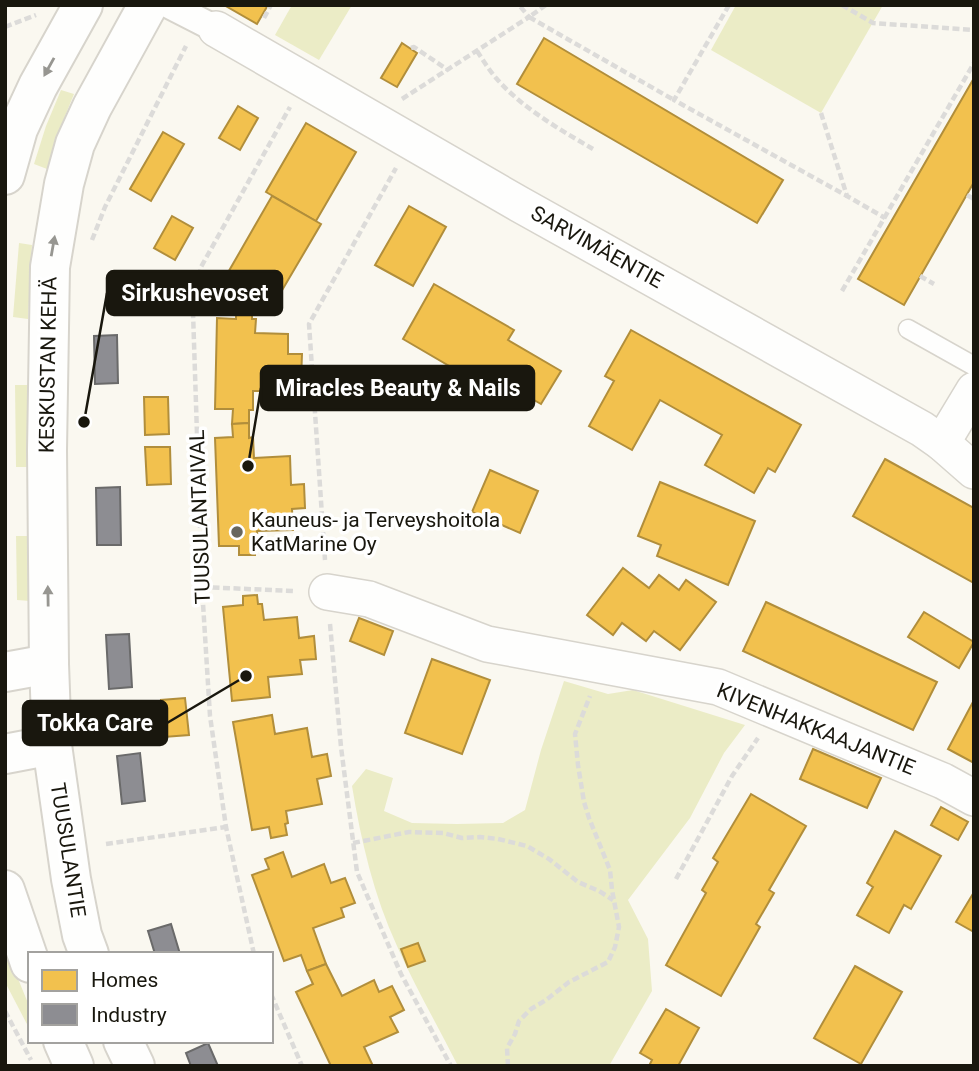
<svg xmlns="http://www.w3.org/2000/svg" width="979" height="1071" font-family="Roboto,sans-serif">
  <rect width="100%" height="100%" fill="#faf8f0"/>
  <!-- green -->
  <g fill="#ebecc6">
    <polygon points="292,5 352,5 319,60 275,35"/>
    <polygon points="736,5 883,5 821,113 711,50"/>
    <polygon points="61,90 74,94 59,131 47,169 34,164 46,126"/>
    <polygon points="19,243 32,245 28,319 13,317"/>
    <polygon points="15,385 29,385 30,467 16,467"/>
    <polygon points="16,536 30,536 30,601 17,600"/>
    <path d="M564 681 608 694 633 690 745 725 724 753 690 818 628 900 648 939 652 991 609 1066H458C438 1026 415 987 397 946 374 896 361 841 352 786L366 769 393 778 384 811 412 823 457 824 503 823 525 810 541 750Z"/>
    <polygon points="5,947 30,1008 30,1030 5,982"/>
  </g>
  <!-- homes -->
  <g fill="#f2c14e" stroke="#b18e3b" stroke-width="2">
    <polygon points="224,5 268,5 257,24"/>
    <polygon points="544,38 783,180 757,223 517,84"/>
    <polygon points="402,43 417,53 397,87 381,78"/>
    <polygon points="974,78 974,182 904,305 858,279"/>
    <polygon points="238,106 258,118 240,150 219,138"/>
    <polygon points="306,123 356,152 316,221 266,192"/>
    <polygon points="163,132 184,144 151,201 130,189"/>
    <polygon points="272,196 321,224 274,304 226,276"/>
    <polygon points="409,206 446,227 413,286 375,265"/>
    <polygon points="172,216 193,228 175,260 154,248"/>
    <polygon points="434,284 514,330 508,340 561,371 541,404 488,374 482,385 403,339"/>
    <polygon points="236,310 252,310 252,319 256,319 255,333 288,334 288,354 302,354 301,380 287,379 287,391 253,391 253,410 249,410 249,423 232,424 233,409 215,409 217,318 236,319"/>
    <polygon points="631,330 801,425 775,472 768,468 754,493 705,465 722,435 660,400 632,450 589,426 614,381 605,376"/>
    <polygon points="144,397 168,397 169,434 145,435"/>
    <polygon points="249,423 249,438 253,437 254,458 290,456 291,485 304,484 305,508 292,509 293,530 257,531 258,545 255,545 255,555 239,555 239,546 219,546 215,438 233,437 232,424"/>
    <polygon points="145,447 170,447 171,484 147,485"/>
    <polygon points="885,459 974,508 974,583 853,516"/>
    <polygon points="490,470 538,491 520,533 472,512"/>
    <polygon points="660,482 755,521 728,585 657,556 661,545 638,536"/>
    <polygon points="623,568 649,588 659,575 679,590 686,580 716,602 680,650 654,631 646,641 622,623 613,635 587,615"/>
    <polygon points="257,595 258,604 262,604 264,620 297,617 299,638 314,636 316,659 300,660 302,674 268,677 270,697 232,701 223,607 243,605 243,596"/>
    <polygon points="766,602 937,682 913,730 743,651"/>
    <polygon points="924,612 974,642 959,668 908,637"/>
    <polygon points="359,618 393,631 384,655 350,641"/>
    <polygon points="432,659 490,680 462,754 405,733"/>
    <polygon points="185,698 189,735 164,737 161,700"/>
    <polygon points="974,700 974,763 948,749"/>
    <polygon points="272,715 275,734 307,728 312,757 327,754 331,776 317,779 322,804 286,811 288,823 285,824 287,835 271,838 269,827 252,830 233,722"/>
    <polygon points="813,749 881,778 867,808 800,779"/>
    <polygon points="751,794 806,826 769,890 774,893 756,924 760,927 721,996 666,965 706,893 702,890 718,862 713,858"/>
    <polygon points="941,807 968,822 958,840 931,825"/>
    <polygon points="895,831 941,856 911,909 904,905 889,933 857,915 873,887 867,883"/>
    <polygon points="283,852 292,877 324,864 331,883 345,878 355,903 341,908 344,917 313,928 326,964 307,971 301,955 284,961 252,875 269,869 265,859"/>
    <polygon points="974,892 974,932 956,922"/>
    <polygon points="418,943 425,961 408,967 401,949"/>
    <polygon points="326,964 342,996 374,980 379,992 392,986 404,1010 390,1017 398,1032 364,1047 373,1066 331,1066 296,992 313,984 307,971"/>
    <polygon points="855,966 902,992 861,1064 814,1038"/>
    <polygon points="666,1009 699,1028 678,1066 649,1066 652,1060 640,1053"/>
  </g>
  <!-- industry -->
  <g fill="#8d8d92" stroke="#6a6a6a" stroke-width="2">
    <polygon points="117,335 118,383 95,384 94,336"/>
    <polygon points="120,487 121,545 97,545 96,488"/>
    <polygon points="129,634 132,687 109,689 106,635"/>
    <polygon points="140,753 145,801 122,804 117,756"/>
    <polygon points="171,924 180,954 155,954 148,931"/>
    <polygon points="208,1043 218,1066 191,1066 186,1053"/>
  </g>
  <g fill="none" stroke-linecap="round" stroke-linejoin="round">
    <!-- service casing -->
    <g stroke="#d7d4cc" stroke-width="21">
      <polyline id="service" points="908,329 974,366"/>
    </g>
    <!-- pedestrian casing -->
    <g stroke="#d7d4cc" stroke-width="30">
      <polyline id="pedestrian" points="171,6 216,29"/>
    </g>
    <!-- minor casing -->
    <g stroke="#d7d4cc" stroke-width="38">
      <g id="minor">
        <polyline points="216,29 519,204 922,429 942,443 974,471"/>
        <polyline points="942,443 974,390"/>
        <polyline points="327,592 369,599 487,644 718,687 943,781 974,798"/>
      </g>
    </g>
    <!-- tertiary casing -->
    <g stroke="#d7d4cc" stroke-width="42">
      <g id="tertiary">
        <polyline points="5,672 49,664"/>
        <polyline points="5,754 52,745"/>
      </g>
    </g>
    <!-- secondary casing -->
    <g stroke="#d7d4cc" stroke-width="42">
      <g id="secondary">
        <polyline points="5,175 18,129 38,86 83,5"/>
        <polyline points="5,890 30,963"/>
        <polyline points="89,954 82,935 71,879 52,745 49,664 47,450 50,267 64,184 75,144 92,107 148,5"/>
        <polyline points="63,1041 74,1066"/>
        <polyline points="123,1041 135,1066"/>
      </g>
    </g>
    <!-- path -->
    <g stroke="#dcdbd9" stroke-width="4.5" stroke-dasharray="7 3.5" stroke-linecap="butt">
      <polyline points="546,5 529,17 674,100"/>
      <polyline points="729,5 674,100 847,196"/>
      <polyline points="842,5 873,23 974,30"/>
      <polyline points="264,18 271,5"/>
      <polyline points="5,27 36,15"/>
      <polyline points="411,48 414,47 448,70"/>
      <path d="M477 51C483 60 489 70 496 78 522 108 559 129 593 149"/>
      <polyline points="402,99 529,17 519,5"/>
      <polyline points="821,113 847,196 885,218"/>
      <polyline points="967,195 974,199"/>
      <polyline points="92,240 105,207 186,46"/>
      <polyline points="920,276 934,284"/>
      <polyline points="842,291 974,63"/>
      <polyline points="325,560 309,324 396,168"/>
      <polyline points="202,587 294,591"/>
      <polyline points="330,624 341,747 357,872 401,974 451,1066"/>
      <polyline points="353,843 409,832 443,833 462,838 480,837 498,839 527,846 549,859 578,882 599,891 613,900"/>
      <polyline points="106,844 226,827"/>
      <polyline points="676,879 732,776 758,738"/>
      <polyline points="254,954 226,827 210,716 202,587 193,312 201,267 290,107"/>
      <polyline points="271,994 302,1066"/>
      <polyline points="5,1011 31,1060"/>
      <polyline points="508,1066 507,1048 515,1034 519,1021 531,1009 546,1000 569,982 608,962 615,947 619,927 612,890 610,870 589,818 584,802 578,765 575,734 590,696"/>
    </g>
    <!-- service -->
    <use href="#service" stroke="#fefefd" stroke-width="18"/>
    <!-- pedestrian -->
    <use href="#pedestrian" stroke="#fefefd" stroke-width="26"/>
    <!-- minor -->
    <use href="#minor" stroke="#fefefd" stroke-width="35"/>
    <!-- tertiary -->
    <use href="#tertiary" stroke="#fefefd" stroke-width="38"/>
    <!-- secondary -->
    <use href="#secondary" stroke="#fefefd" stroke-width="38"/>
  </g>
  <!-- one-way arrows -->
  <defs><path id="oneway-solid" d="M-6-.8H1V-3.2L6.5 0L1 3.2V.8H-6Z" transform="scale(1.75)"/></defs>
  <g fill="#979691">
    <use href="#oneway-solid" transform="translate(49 67) rotate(119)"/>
    <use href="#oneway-solid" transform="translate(53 246) rotate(-80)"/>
    <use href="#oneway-solid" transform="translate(48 596) rotate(-91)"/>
  </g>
  <!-- markers -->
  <circle fill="#68665d" stroke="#fff" stroke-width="2.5" cx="237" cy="532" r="7"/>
  <g text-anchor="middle" stroke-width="7" stroke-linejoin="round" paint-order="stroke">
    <!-- street labels -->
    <g font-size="21" fill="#19170e" stroke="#fff">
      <text transform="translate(597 247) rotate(29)" y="7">SARVIMÄENTIE</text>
      <text transform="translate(48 365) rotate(-89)" y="7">KESKUSTAN KEHÄ</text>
      <text transform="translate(200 517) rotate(-92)" y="7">TUUSULANTAIVAL</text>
      <text transform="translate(816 729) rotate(22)" y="7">KIVENHAKKAAJANTIE</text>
      <text transform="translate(68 850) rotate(81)" y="7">TUUSULANTIE</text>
    </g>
    <!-- poi labels -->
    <g font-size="21" fill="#19170e" stroke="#fff" text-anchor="start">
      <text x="251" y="527">Kauneus- ja Terveyshoitola<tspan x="251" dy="24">KatMarine Oy</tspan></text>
    </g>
  </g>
  <!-- callouts -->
  <path fill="none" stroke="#19170e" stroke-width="2.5" d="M84 422L107 293M248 466L261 388M246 676L167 723"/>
  <g fill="#19170e" stroke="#fff" stroke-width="2.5">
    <circle cx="84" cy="422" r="7"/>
    <circle cx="248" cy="466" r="7"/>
    <circle cx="246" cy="676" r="7"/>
  </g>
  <g fill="#19170e" stroke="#19170e" stroke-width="2.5">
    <rect x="107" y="271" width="175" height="44" rx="7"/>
    <rect x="261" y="366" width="273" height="44" rx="7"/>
    <rect x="23" y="701" width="144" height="44" rx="7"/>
  </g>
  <g font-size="23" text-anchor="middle" font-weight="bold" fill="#fff">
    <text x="195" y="301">Sirkushevoset</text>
    <text x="398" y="396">Miracles Beauty &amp; Nails</text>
    <text x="95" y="731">Tokka Care</text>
  </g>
  <!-- border -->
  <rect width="979" height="1071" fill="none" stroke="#19170e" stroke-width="14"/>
  <!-- legend -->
  <rect x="28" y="952" width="245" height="91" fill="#ffffff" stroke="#a3a29f" stroke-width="2"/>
  <rect x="42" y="970" width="35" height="21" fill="#f2c14e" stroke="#a3a29f" stroke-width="2"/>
  <text x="91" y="987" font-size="21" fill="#19170e">Homes</text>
  <rect x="42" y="1004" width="35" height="21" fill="#8d8d92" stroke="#a3a29f" stroke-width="2"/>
  <text x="91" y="1022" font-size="21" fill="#19170e">Industry</text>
</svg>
